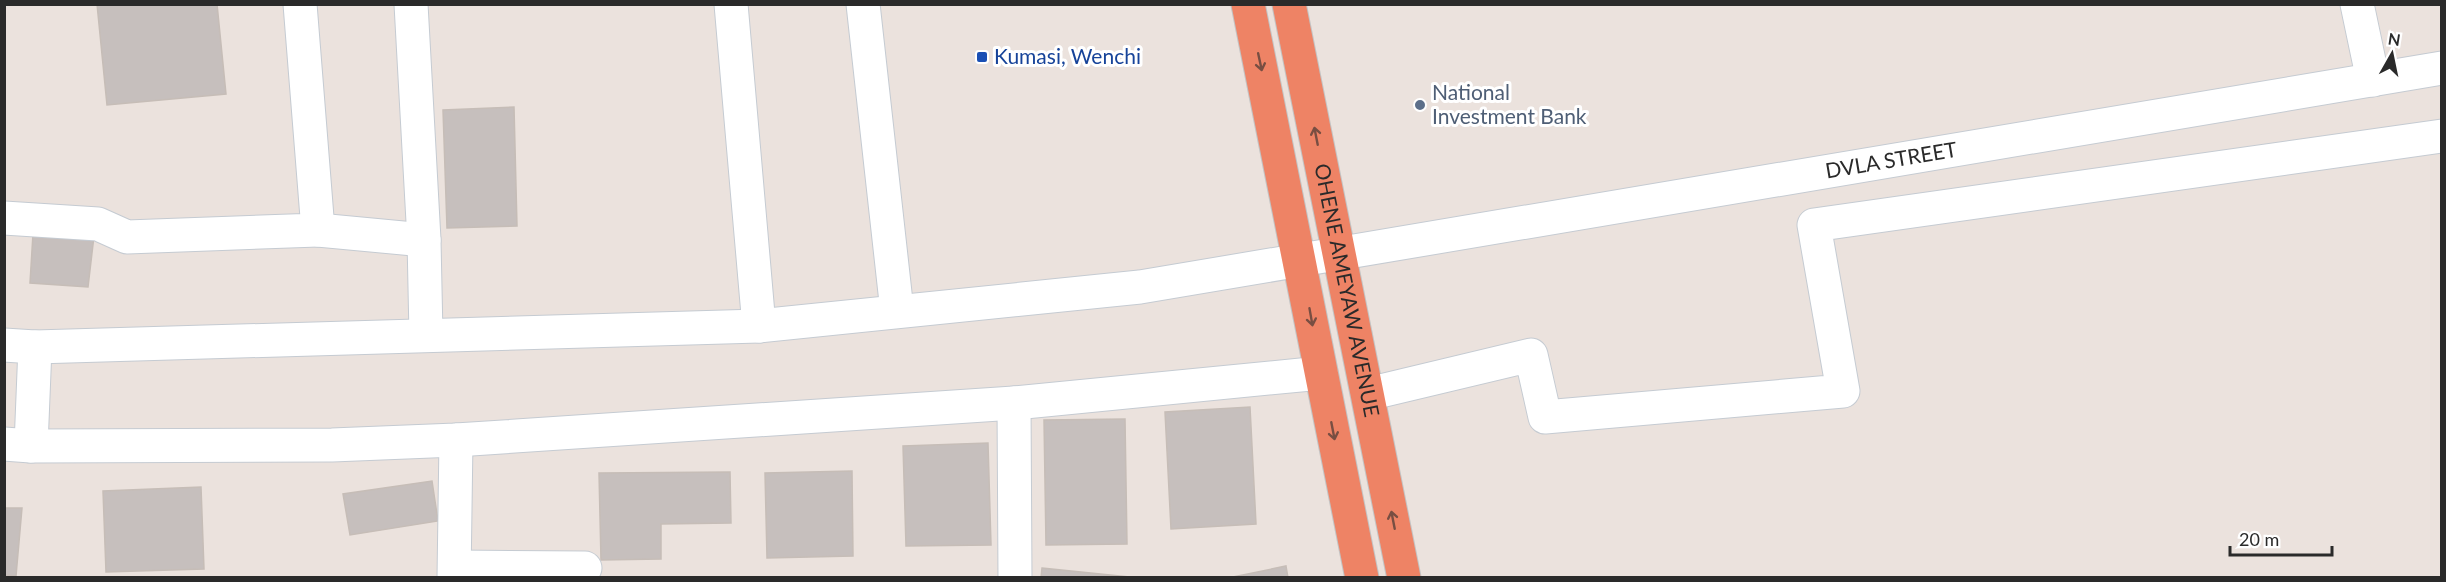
<svg xmlns="http://www.w3.org/2000/svg" width="2446" height="582" font-family="Lato,sans-serif">
  <rect width="100%" height="100%" fill="#ebe2dd"/>
  <!-- building -->
  <g fill="#c6bfbd" stroke="#c6bdb7" stroke-width="1.5">
    <polygon points="97,4 217,4 226,94 107,105"/>
    <polygon points="514,107 517,226 447,228 443,110"/>
    <polygon points="33,234 94,236 88,287 30,283"/>
    <polygon points="1250,407 1256,524 1171,529 1165,412"/>
    <polygon points="1125,419 1127,544 1046,545 1044,420"/>
    <polygon points="988,443 991,545 906,546 903,446"/>
    <polygon points="852,471 853,556 767,558 765,473"/>
    <polygon points="730,472 731,523 661,524 661,559 601,560 599,473"/>
    <polygon points="432,481 438,521 350,535 343,494"/>
    <polygon points="201,487 204,569 106,572 103,491"/>
    <polygon points="4,508 22,508 16,576 4,575"/>
    <polygon points="1286,566 1288,578 1228,578"/>
    <polygon points="1042,568 1129,577 1129,578 1041,578"/>
  </g>
  <g fill="none" stroke-linecap="round" stroke-linejoin="round">
    <!-- minor casing -->
    <g stroke="#c5cbd2" stroke-width="35">
      <g id="minor">
        <polyline points="411,4 424,240 426,335"/>
        <polyline points="731,4 759,326"/>
        <polyline points="863,4 897,311"/>
        <polyline points="2357,4 2373,80"/>
        <polyline points="4,218 98,224 127,237 318,230 300,4"/>
        <polyline points="318,230 424,240"/>
        <polyline points="4,345 35,347 31,446"/>
        <path id="s1" d="M35 347 759 326 1140 287 2442 68"/>
        <polyline points="1368,394 1531,355 1545,417 1843,391 1814,225 2442,136"/>
        <polyline points="1014,403 1015,578"/>
        <polyline points="4,444 31,446 332,445 456,440 1014,403 1321,373"/>
        <polyline points="455,567 585,568"/>
        <polyline points="454,578 456,440"/>
      </g>
    </g>
    <!-- highway casing -->
    <g stroke="#c3c3c3" stroke-width="35">
      <g id="highway">
        <polyline points="1248,4 1362,578"/>
        <path id="s2" d="M1289 4 1404 578"/>
      </g>
    </g>
    <!-- minor -->
    <use href="#minor" stroke="#fff" stroke-width="33"/>
    <!-- highway -->
    <use href="#highway" stroke="#ee8365" stroke-width="33"/>
  </g>
  <!-- one-way arrows -->
  <defs><path id="oneway-shaft" d="M-6 0H5M1.5-3L5.5 0L1.5 3" fill="none" stroke-width="1.6" stroke-linecap="round" stroke-linejoin="round" transform="scale(1.5)"/></defs>
  <g stroke="#784e42">
    <use href="#oneway-shaft" transform="translate(1260 62) rotate(78)"/>
    <use href="#oneway-shaft" transform="translate(1316 136) rotate(-101)"/>
    <use href="#oneway-shaft" transform="translate(1311 317) rotate(80)"/>
    <use href="#oneway-shaft" transform="translate(1333 431) rotate(79)"/>
    <use href="#oneway-shaft" transform="translate(1393 520) rotate(-101)"/>
  </g>
  <!-- markers -->
  <rect fill="#1a4fb4" stroke="#fff" stroke-width="2" x="976" y="51" width="12" height="12" rx="3"/>
  <circle fill="#5c6f8a" stroke="#fff" stroke-width="2" cx="1420" cy="105" r="6"/>
  <g text-anchor="middle" stroke-width="6" stroke-linejoin="round" paint-order="stroke">
    <!-- transit labels -->
    <g font-size="21" fill="#164399" stroke="#fff" text-anchor="start">
      <text x="994" y="64">Kumasi, Wenchi</text>
    </g>
    <!-- service labels -->
    <g font-size="21" fill="#4e5e75" stroke="#fff" text-anchor="start">
      <text x="1432" y="100">National<tspan x="1432" dy="24">Investment Bank</tspan></text>
    </g>
    <!-- street labels -->
    <g font-size="21" fill="#2a2a2a" stroke="#fff">
      <text dy="7" stroke="none"><textPath href="#s1" startOffset="1869">DVLA STREET</textPath></text>
      <text dy="7" stroke="none"><textPath href="#s2" startOffset="292">OHENE AMEYAW AVENUE</textPath></text>
    </g>
  </g>
  <!-- border -->
  <rect width="2446" height="582" fill="none" stroke="#2a2a2a" stroke-width="12"/>
  <!-- north arrow -->
  <g transform="translate(2392 54) rotate(9)" stroke="#ffffff" stroke-width="4.5" paint-order="stroke">
  <path d="M0-4.5L10 22L0 15L-10 22Z" fill="#2a2a2a"/>
  <text y="-9" font-size="16" font-weight="bold" text-anchor="middle" fill="#2a2a2a">N</text>
  </g>
  <!-- scale -->
  <path d="M2230 546v9h102v-9" fill="none" stroke="#2a2a2a" stroke-width="3"/>
  <text x="2239" y="546" font-size="18" fill="#2a2a2a" stroke="#ffffff" stroke-width="4.5" paint-order="stroke">20 m</text>
</svg>
